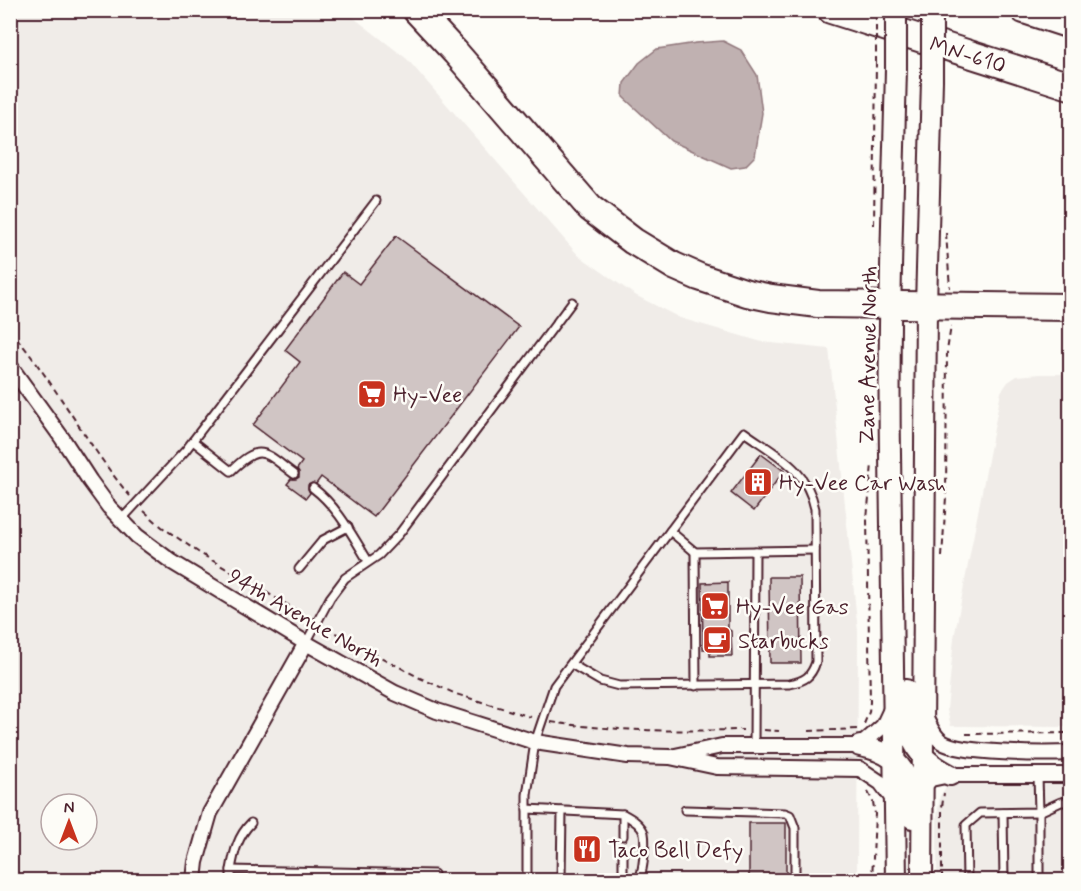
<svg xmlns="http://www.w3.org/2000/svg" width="1081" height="891" font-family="Mynerve,sans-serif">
  <rect width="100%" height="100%" fill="#fdfcf7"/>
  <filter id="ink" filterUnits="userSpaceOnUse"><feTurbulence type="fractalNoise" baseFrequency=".0167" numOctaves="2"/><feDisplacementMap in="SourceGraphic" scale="12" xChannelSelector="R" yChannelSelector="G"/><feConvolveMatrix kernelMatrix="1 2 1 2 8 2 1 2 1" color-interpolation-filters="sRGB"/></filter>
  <g filter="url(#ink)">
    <!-- built -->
    <g fill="#f0ece8" fill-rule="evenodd">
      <path d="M10 11H345L407 59 578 255 635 295 680 318 762 342 829 349 858 631 857 880H11ZM51 804H87V840H51Z"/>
      <polygon points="1040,374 1070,374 1070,727 951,726 947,710 954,638 1001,392 1008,382 1017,376"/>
      <polygon points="964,780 1070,780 1070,880 937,880 937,816 940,796 946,787"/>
    </g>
    <!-- water -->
    <polygon fill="#c0b1b1" stroke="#91777b" stroke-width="1.5" points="723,41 741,50 757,75 762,113 755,156 745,166 731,168 671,141 623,97 624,83 639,63 657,49 696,43"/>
    <!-- building -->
    <g fill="#d0c5c4" stroke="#4a1f2b" stroke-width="1.5">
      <polygon points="396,236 519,327 374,517 321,477 316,484 312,483 308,485 308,489 310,493 306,498 287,484 291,479 296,479 299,477 299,472 297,469 302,462 253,425 300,362 285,350 343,272 359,284"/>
      <polygon points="761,454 784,471 754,511 731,493"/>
      <polygon points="769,577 800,577 801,663 770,663"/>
      <polygon points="728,582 728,629 731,631 732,656 710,656 710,649 703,649 702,583"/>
      <rect x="749" y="823" width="37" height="57"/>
    </g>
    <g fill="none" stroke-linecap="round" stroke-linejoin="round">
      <!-- service casing -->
      <g stroke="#4a1f2b" stroke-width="11">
        <g id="service">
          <path d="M193 441 231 471C261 442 264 452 294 474"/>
          <path d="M313 488C338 507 352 535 368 561"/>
          <polyline points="121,520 185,451 376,201"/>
          <polyline points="670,531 695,552 815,550"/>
          <polyline points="695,552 696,686"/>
          <polyline points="299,569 323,540 348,527"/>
          <polyline points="306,643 330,598 345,578 379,555 399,534 572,302"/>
          <polyline points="754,746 755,551"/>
          <path d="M527 809 623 814C631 818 641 824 644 833 646 843 643 872 639 880"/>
          <polyline points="685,810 785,813 790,815 795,828 795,880"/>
          <polyline points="1003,813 1004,880"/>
          <polyline points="623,836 623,814"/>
          <polyline points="623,856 623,880"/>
          <path d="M231 870C234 852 238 836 251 823"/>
          <polyline points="231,880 231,870 434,874 434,880"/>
          <path d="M527 880V795L535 742 554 686 744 432C776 455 807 468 815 509L816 662C811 677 805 681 789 684L619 686 600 681 571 664"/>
          <polyline points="561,880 562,811"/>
          <polyline points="967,880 966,825 980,813 1039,812 1038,776"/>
          <polyline points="1039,880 1039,812 1061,802 1070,802"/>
        </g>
      </g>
      <!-- minor casing -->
      <g stroke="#4a1f2b" stroke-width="18">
        <g id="minor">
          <polyline points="10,366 62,438 90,481 109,507 137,536 172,562 306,643 395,693 437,711 535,742 628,756 670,757 717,767 860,769 881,783 895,802"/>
          <path d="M924 715C929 724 933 736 942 742 960 754 1046 754 1070 753"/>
          <polyline points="675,756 722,746 860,746 883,726 891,709"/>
          <polyline points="923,787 931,779 950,775 1070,775"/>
          <polyline points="194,880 196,862 210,813 306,643"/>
        </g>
      </g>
      <!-- secondary casing -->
      <g stroke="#4a1f2b" stroke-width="24">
        <g id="secondary">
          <path d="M906 690C909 734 907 753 950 775"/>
          <path d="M860 746C903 754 912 777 912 818"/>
          <path d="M896 880C894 738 892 596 890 454 888 326 893 197 896 69"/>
          <polyline points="922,880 926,306 932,80"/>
        </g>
      </g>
      <!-- motorway casing -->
      <g stroke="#4a1f2b" stroke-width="30">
        <g id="motorway">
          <polyline points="416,10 456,53 590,208 633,241 674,266 699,277 747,293 771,298 818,304 1070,307"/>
          <polyline points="831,10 1070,86"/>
          <polyline points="1024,10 1070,25"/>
        </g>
      </g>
      <!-- path -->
      <g stroke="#4a1f2b" stroke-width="2" stroke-dasharray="6 4.5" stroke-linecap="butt">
        <polyline points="874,225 876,63"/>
        <polyline points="946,233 950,288"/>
        <path d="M10 330C55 382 86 444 130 496"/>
        <polyline points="144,511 162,527 198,552 308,617"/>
        <polyline points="942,557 946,497 947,351 951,326"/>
        <polyline points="326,628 420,678 456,694 531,717"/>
        <path d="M551 722C618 732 676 731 743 730"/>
        <polyline points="864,724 869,712 870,702 867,519 872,464"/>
        <polyline points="764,730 779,731"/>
        <polyline points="809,731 857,729"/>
        <polyline points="966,734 1070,733"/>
        <polyline points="868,792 873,802 875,814 872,880"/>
        <polyline points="942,880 942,807 944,793"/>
      </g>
      <!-- service -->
      <use href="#service" stroke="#fdfcf7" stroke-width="7"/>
      <!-- minor -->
      <use href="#minor" stroke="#fdfcf7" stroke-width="14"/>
      <!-- secondary -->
      <use href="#secondary" stroke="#fdfcf7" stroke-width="20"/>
      <!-- motorway -->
      <use href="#motorway" stroke="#fdfcf7" stroke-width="26"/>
      <!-- secondary-bridge casing -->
      <g stroke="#4a1f2b" stroke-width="24" stroke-linecap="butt">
        <g id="secondary-bridge">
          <polyline points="896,69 896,10"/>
          <polyline points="932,80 932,10"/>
        </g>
      </g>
      <!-- path-bridge -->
      <polyline stroke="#4a1f2b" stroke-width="2" stroke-dasharray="6 4.5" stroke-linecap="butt" points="876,63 876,10"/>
      <!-- secondary-bridge -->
      <use href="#secondary-bridge" stroke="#fdfcf7" stroke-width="20"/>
    </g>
  </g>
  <!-- icons -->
  <defs>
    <g id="supermarket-square" transform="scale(1.5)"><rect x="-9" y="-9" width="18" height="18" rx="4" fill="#c8321e" stroke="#fdfcf7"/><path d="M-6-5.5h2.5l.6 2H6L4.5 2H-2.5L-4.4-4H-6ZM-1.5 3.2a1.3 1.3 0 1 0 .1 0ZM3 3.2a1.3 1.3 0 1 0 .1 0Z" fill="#fff"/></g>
    <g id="building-square" transform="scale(1.5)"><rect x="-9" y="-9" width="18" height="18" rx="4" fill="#c8321e" stroke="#fdfcf7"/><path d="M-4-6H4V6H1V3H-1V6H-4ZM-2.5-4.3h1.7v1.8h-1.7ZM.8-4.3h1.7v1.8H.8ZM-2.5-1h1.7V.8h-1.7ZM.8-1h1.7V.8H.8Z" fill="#fff"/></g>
    <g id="cafe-square" transform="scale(1.5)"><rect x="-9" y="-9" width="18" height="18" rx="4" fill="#c8321e" stroke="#fdfcf7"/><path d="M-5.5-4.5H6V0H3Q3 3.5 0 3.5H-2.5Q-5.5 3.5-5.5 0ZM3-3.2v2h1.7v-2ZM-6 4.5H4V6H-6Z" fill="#fff"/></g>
    <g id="restaurant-square" transform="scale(1.5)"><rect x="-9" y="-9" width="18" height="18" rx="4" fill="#c8321e" stroke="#fdfcf7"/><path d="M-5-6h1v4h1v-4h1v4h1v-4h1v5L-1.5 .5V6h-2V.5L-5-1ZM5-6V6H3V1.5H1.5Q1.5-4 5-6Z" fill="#fff"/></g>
  </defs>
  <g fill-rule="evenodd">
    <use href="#supermarket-square" x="372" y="394"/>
    <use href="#building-square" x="758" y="482"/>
    <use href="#supermarket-square" x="715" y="606"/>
    <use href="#cafe-square" x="717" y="640"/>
    <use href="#restaurant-square" x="587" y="849"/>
  </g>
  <g text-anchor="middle" stroke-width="5" stroke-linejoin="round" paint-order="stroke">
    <!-- street labels -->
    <g font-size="22" fill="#4a1f2b" stroke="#fdfcf7">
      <text transform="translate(968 54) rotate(17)" y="8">MN-610</text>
      <text transform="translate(867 355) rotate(-89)" y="8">Zane Avenue North</text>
      <text transform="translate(306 617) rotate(30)" y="8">94th Avenue North</text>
    </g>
    <!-- poi labels -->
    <g font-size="22" fill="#4a1f2b" stroke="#fdfcf7" text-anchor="start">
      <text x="393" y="402">Hy-Vee</text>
      <text x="779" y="490">Hy-Vee Car Wash</text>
      <text x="736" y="614">Hy-Vee Gas</text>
      <text x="738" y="648">Starbucks</text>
      <text x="608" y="857">Taco Bell Defy</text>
    </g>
  </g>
  <!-- margin -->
  <rect width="1081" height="891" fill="none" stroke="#fdfcf7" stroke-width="36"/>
  <rect x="18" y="18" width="1045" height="855" fill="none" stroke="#4a1f2b" stroke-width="2" filter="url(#ink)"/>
  <!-- north arrow -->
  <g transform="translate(69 822)"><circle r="28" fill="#fdfcf7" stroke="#b5a4a5" stroke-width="1.5"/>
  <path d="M0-4.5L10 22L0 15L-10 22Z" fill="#c8321e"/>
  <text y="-9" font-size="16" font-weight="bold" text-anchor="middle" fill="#4a1f2b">N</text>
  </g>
</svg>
